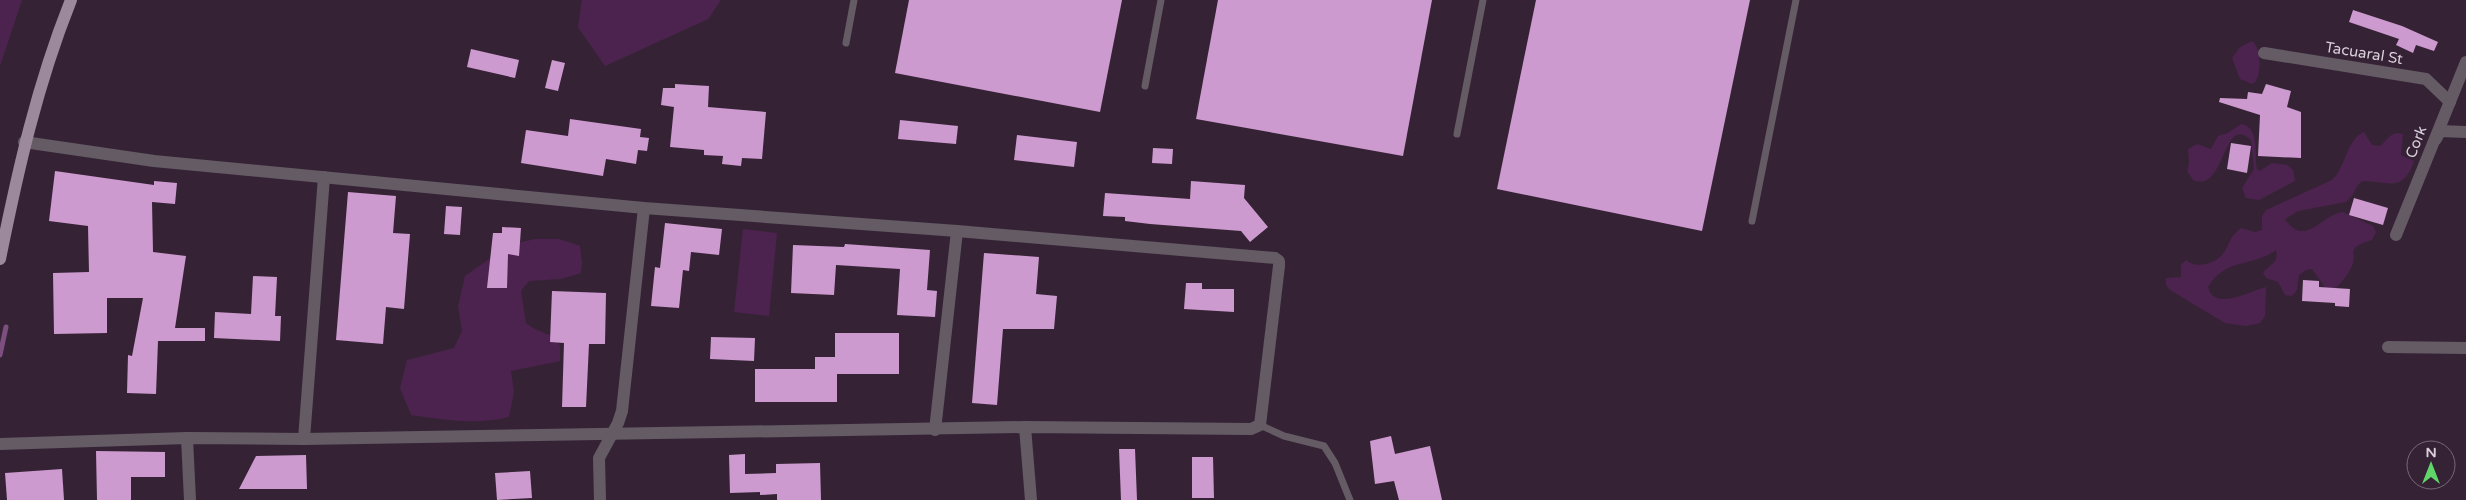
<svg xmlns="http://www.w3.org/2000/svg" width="2466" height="500" font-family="'Varela Round',sans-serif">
  <rect width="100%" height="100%" fill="#352335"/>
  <!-- green -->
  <g fill="#4c234e">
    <polygon points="0,0 22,0 0,66"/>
    <polygon points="582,0 721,0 708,19 605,66 578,27"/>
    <path d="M2252 41C2261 46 2263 79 2252 84L2240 79 2232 58 2240 47Z"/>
    <path d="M2241 124C2260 127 2254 155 2257 169L2260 171 2272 163 2287 165 2293 170 2295 181 2259 200 2246 198 2242 188 2254 169 2251 140C2222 112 2226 194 2193 180L2187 171 2189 163 2188 149 2197 144 2211 149 2218 136 2228 133Z"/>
    <path d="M2364 132 2372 145 2380 146C2389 139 2390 131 2403 134L2401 155 2414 161C2403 195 2385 180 2362 181 2354 187 2355 196 2346 202L2298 211 2285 219C2305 249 2322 214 2343 212L2373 226 2376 232 2372 240C2341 250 2361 251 2350 270 2346 278 2338 285 2333 292L2326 293 2324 286 2312 269 2306 270 2299 275 2297 290 2292 296 2285 295 2278 282 2266 278 2263 272C2271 264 2279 263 2276 250 2254 267 2226 257 2208 287 2214 312 2250 291 2266 287L2265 316 2260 323 2246 326 2225 323 2170 290 2166 285V278L2181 277V265L2186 260C2197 270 2218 263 2225 251 2232 239 2229 238 2241 228L2255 232 2262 230V216L2266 210 2332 180C2346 167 2346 140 2364 132Z"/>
    <polygon points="743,229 777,233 769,316 734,312"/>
    <path d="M535 239H559L580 246 582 263 581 273 561 279 529 281 521 291 526 323 533 328 556 338 560 346V361L511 371 514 392 509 417C477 425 444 420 411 415L400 388 407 360 454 348 462 331 458 306 465 276 509 245Z"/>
  </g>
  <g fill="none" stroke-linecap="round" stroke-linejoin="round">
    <!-- stream -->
    <polyline stroke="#7d4f7f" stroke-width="5" points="0,355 6,327"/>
  </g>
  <!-- building -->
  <g fill="#cd9acf">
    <polygon points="909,0 1122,0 1100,112 895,73"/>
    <polygon points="1218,0 1432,0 1403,156 1196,119"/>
    <polygon points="1536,0 1750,0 1702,231 1497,189"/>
    <polygon points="2353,10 2402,26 2438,42 2434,51 2416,45 2413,53 2396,45 2399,39 2349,22"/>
    <polygon points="471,49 519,60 515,78 467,67"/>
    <polygon points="552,60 565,63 558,91 545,88"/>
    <polygon points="675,84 709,86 708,107 766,112 762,159 742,158 741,166 722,164 723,156 704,155 704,150 670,147 674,107 661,105 663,88 675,88"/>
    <polygon points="2266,84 2291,91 2287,107 2301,112 2301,158 2258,156 2260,115 2219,102 2220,98 2247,99 2248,92 2262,94"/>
    <polygon points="570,119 641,129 640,137 649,138 647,151 638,150 636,164 606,159 603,176 521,163 526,130 568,136"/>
    <polygon points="900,120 958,126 956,144 898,139"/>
    <polygon points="1017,135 1077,142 1074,167 1014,160"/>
    <polygon points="2231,143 2251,146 2247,173 2227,169"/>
    <polygon points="1153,148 1173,149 1172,164 1152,163"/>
    <polygon points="55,171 154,185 154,181 177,183 175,204 152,202 153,252 186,256 175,328 205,328 205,341 158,341 156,394 127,393 128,355 132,356 143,298 107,298 107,333 54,334 53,273 89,272 88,226 49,221"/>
    <polygon points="1191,181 1245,185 1244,198 1268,227 1250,242 1241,231 1150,224 1125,221 1125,217 1103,216 1105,193 1190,199"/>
    <polygon points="348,192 396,196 393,233 410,234 404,309 386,307 383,344 336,340"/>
    <polygon points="2354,198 2388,208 2383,225 2349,215"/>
    <polygon points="446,206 462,207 460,235 444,234"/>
    <polygon points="665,223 722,229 719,255 691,252 689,271 683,270 679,308 651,306 655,267 660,268"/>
    <polygon points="502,227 521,228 519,256 508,254 507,288 487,288 493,233 502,233"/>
    <polygon points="845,244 930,250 927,290 937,291 935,317 897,315 900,269 836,265 834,295 791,293 793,245 844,247"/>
    <polygon points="984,253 1039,257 1036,294 1057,296 1054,329 1003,329 997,405 972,403"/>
    <polygon points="253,276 277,277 275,316 281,316 280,341 214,338 215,312 251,314"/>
    <polygon points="2303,280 2319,281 2319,287 2350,289 2349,307 2335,306 2335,303 2302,301"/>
    <polygon points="1186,283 1202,283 1202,289 1234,289 1234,312 1184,309"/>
    <polygon points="552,291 606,293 605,344 589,344 586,407 562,407 564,343 550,342"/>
    <polygon points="835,333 899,333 899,374 837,374 837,402 755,402 755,369 815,369 815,357 835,357"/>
    <polygon points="711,337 755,338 754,361 710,359"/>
    <polygon points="1391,436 1395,454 1430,446 1442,500 1399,500 1394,481 1375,484 1370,441"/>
    <polygon points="1119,449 1135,449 1137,500 1121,500"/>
    <polygon points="96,451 165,452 165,477 131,477 131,500 97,500"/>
    <polygon points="745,454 745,474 776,473 776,464 820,463 821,500 777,500 777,494 760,495 760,492 730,493 729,455"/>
    <polygon points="306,455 307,489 239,489 256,456"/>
    <polygon points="1192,457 1213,457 1214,498 1192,498"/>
    <polygon points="62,469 64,500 7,500 5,473"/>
    <polygon points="530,471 532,498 497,500 495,473"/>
  </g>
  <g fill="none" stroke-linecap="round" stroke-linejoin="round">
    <!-- service -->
    <g stroke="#645b64" stroke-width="7">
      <polyline points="846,43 854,0"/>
      <polyline points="1145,86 1161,0"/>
      <polyline points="1457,134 1483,0"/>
      <polyline points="1752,221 1796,0"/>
      <polyline points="1260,425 1284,436 1324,446 1335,463 1350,500"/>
    </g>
    <!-- minor -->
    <g stroke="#645b64" stroke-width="12">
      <polyline points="2264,53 2426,79 2450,102"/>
      <polyline points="2436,139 2440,131 2466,132"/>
      <polyline points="2396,235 2466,62"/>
      <polyline points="2388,347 2466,348"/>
      <polyline points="1025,427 1031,500"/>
      <polyline points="935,430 957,231"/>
      <polyline points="187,438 190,500"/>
      <polyline points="304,439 324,177"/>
      <polyline points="0,444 187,438 304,439 1025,427 1251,429 1260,425 1279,266 1279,261 1275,258 957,231 644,208 154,161 24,142"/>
      <polyline points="600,500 599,458 618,423 622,411 644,208"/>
    </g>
    <!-- primary -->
    <path stroke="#9c8a9c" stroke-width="12" d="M0 259C18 170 37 85 71 0"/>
  </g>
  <g text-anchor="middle" stroke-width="5" stroke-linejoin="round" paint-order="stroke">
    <!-- street labels -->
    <g font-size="15" fill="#dacfda" stroke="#352335">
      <text transform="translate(2364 53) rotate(9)" y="5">Tacuaral St</text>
      <text transform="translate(2416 142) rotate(-68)" y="5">Cork</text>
    </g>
  </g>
  <!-- north arrow -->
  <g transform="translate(2431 465)"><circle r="24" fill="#352335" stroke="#776877"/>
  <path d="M0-4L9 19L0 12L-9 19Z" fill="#60d56a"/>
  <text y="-8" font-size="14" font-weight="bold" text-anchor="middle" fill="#dacfda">N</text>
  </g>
</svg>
